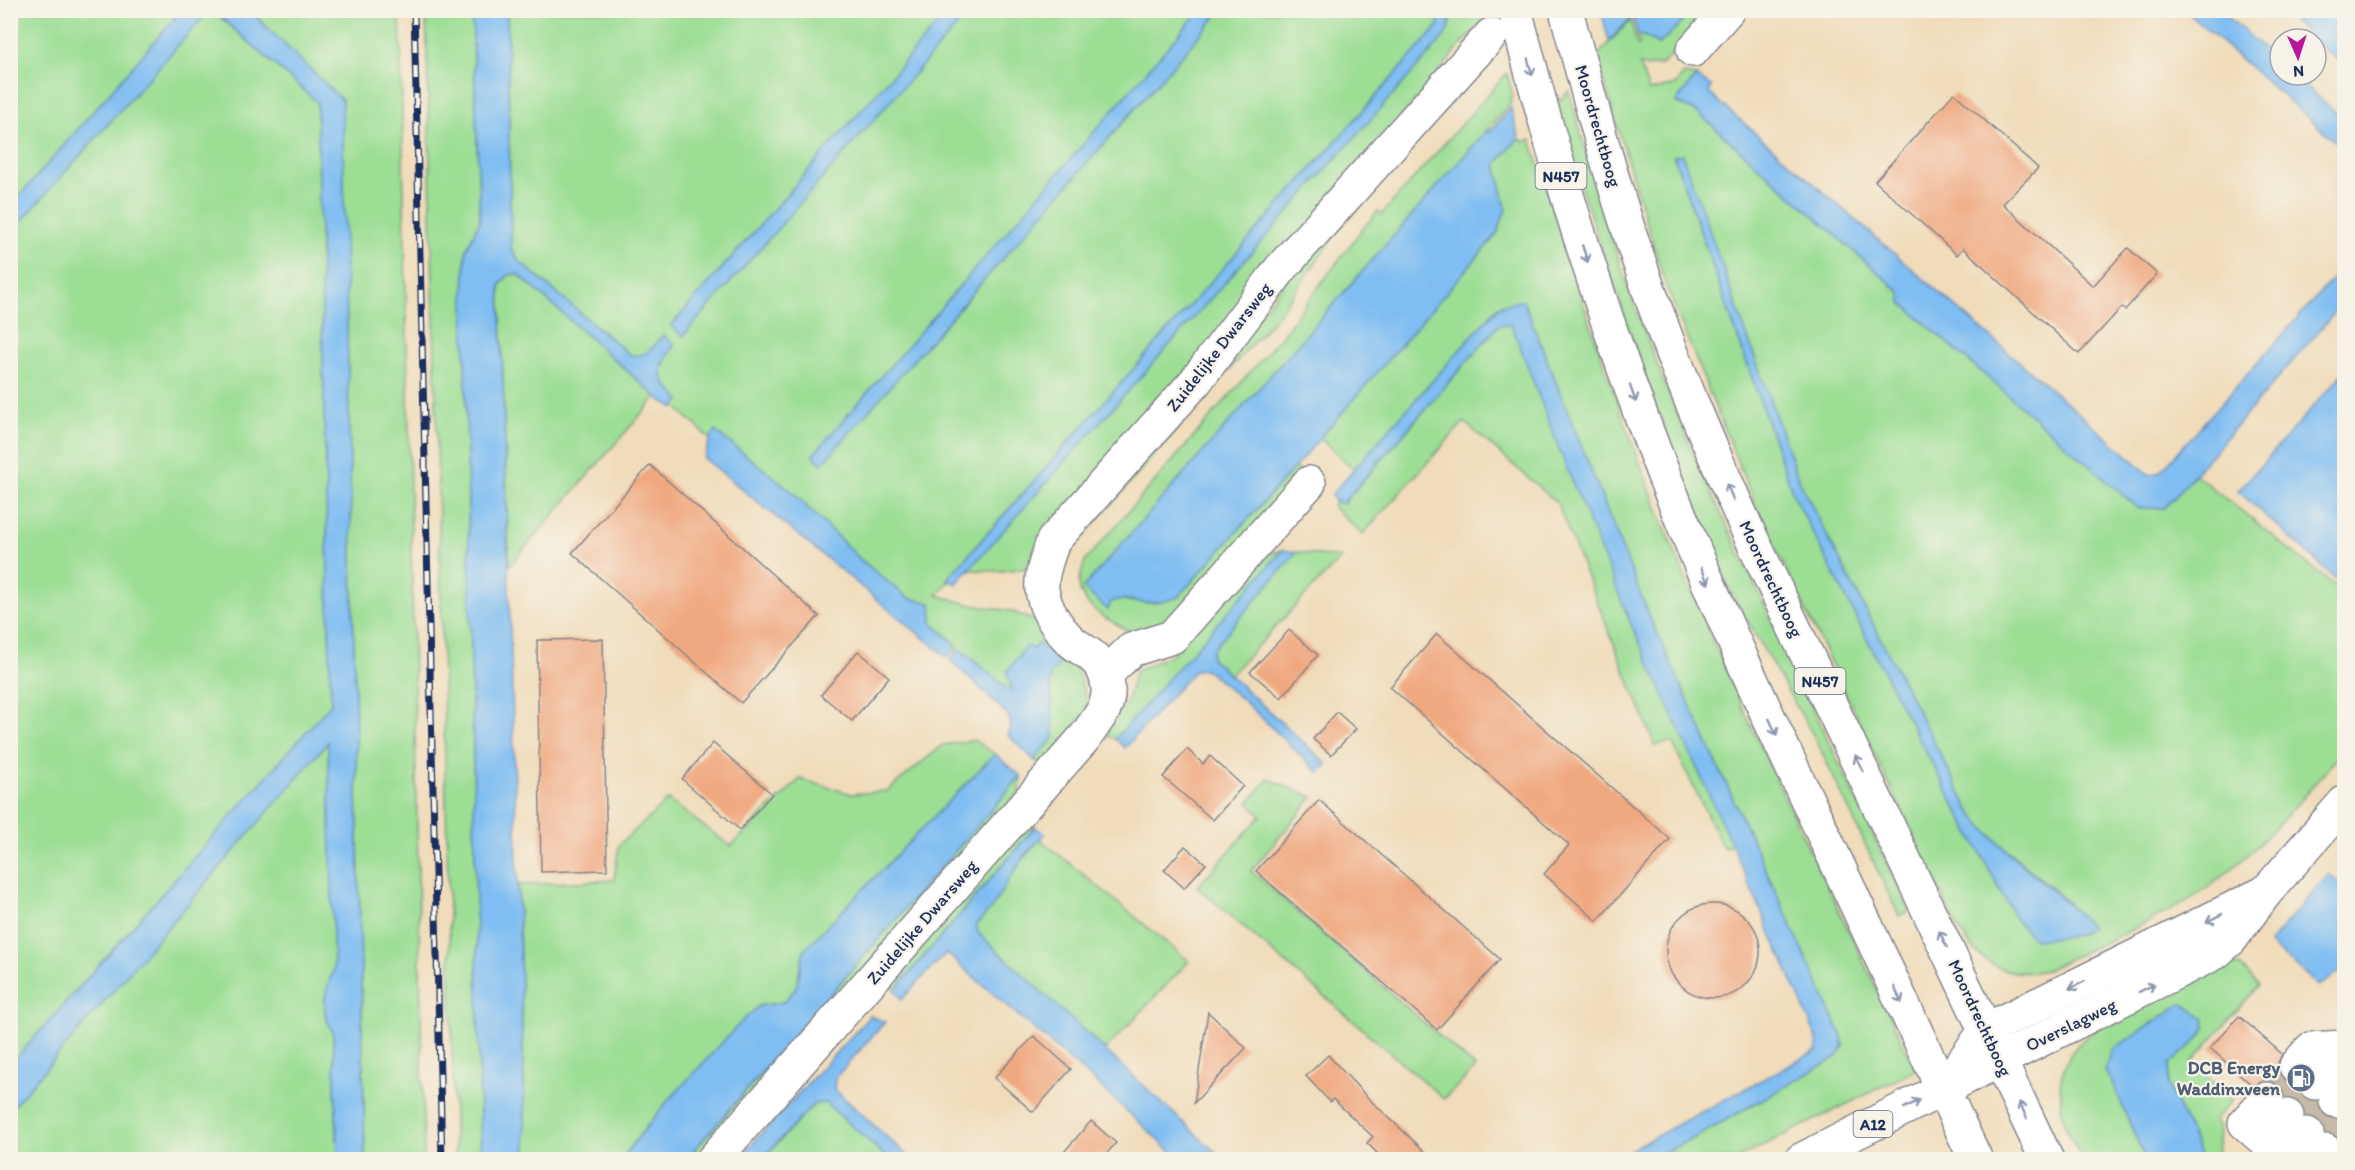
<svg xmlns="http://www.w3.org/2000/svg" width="2355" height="1170" font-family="Itim,sans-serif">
  <rect width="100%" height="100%" fill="#f7f3e8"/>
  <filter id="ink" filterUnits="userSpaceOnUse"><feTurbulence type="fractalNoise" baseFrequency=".0167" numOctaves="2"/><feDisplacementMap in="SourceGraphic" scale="12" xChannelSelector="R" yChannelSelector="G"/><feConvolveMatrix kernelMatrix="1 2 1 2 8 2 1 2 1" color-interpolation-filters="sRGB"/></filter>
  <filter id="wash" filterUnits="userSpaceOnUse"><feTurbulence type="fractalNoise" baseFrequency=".008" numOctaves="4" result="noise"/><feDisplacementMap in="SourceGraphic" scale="24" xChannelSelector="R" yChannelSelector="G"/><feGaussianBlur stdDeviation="1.35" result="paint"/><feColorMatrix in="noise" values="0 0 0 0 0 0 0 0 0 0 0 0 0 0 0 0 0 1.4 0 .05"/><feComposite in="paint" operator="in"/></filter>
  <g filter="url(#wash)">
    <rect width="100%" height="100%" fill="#f0dcba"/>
    <!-- green -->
    <g fill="#9cde94" stroke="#5c8679" stroke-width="1.5" fill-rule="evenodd">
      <polygon points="11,10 181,11 11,206 10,11"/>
      <polygon points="250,11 400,11 424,1159 365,1159 342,100"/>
      <polygon points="426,11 472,11 480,220 466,251 464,295 481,1160 455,1159"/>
      <path d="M507 11H949L671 326 683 336 970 11H1200L813 455 822 464 1221 11H1436L1439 25 947 579 950 581 937 595 972 605 1011 611 1038 622 1043 632 1075 667 1087 698 1085 713 1049 761 1039 763 1034 760 1054 738 1049 674 1061 663 1014 694 960 649 957 652 954 649 957 645 932 623 930 603 908 598 861 560 789 489 716 432 710 439 675 406 680 400C657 378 657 372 674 345L639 357 630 355 519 261 511 248Z"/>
      <polygon points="1448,11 1492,11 1457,50 1028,568 1000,571 968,570 1438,44 1451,22"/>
      <path d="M1694 11H1711L1663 64 1647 67 1639 64 1649 91 1675 85 1684 74 1696 76 1676 102 1697 112 1901 293 1903 303 2165 508 2195 474 2344 593V750C2301 799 2260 851 2206 889 2157 922 2099 943 2047 970 2003 979 1979 963 1957 926L1756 507 1666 286 1596 57 1631 20 1637 45 1640 44 1637 33 1659 44ZM1682 155 1799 481 1968 808 1982 828 2069 903 2036 940 2017 921 1903 709 1793 494 1674 157Z"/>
      <polygon points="206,14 217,14 317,102 331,704 11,1064 11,233"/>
      <polygon points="1494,54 1342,226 1281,311 1079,541 1076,538 1284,284"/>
      <path d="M1507 73 1513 96 1510 100 1511 103 1083 588 1108 609 1110 603C1120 596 1127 602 1138 602 1151 602 1165 599 1178 597L1295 467 1304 475 1169 621 1137 633 1127 630 1102 616 1088 604 1080 591 1079 581 1085 561 1280 338 1361 231 1378 211 1382 214Z"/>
      <polygon points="1569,91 1602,209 1630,293 1666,388 1701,471 1909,911 1899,916 1817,742 1732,594 1651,394 1582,190 1557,103"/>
      <path d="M1519 138 1523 141 1531 140C1572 273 1615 404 1667 533 1741 715 1831 893 1916 1070L1736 1159H1650L1696 1137 1837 1057 1844 1046 1841 1034 1650 618 1523 300 1499 306 1354 469 1319 438 1497 234 1506 209 1496 164Z"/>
      <polygon points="518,274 656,397 509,566 500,286 508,275"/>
      <polygon points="1503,324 1512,326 1515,332 1732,845 1723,848 1672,742 1655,745 1557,503 1464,422 1363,534 1333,507 1335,501 1344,503 1498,326"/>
      <polygon points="1283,550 1117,738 1108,737 1108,728 1127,701 1134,675 1138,670 1173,654 1258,557"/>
      <polygon points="1297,552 1341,558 1230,675 1212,659 1212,650"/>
      <polygon points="974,740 995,754 804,950 796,988 784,1002 759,1006 665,1104 621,1159 526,1159 518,885 614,880 619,845 668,800 731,846 800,779 852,794 887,791 943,745"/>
      <path d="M329 741 334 969C325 991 319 1011 333 1032L338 1159 11 1160V1109Z"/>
      <polygon points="1021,776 1020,792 700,1159 686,1160"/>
      <polygon points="1268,779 1313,797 1251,871 1476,1068 1444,1099 1197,887 1261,816 1248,803"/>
      <polygon points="1035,827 895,990 891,986 892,977 1020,829"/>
      <path d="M1040 839 1189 961 1104 1051 979 934 976 926C999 898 1015 865 1040 839Z"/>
      <path d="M2222 962 2241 967 2259 985 2192 1062 2232 1100 2214 1121 2219 1127 2217 1159H2202L2168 1084 2169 1065 2201 1036 2206 1028 2204 1018 2182 1003 2105 1071 2115 1088 2145 1159H2083C2076 1147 2066 1132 2063 1118 2048 1048 2092 1030 2144 1003 2170 989 2196 975 2222 962Z"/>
      <polygon points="820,1102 826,1103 889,1159 762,1160 814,1104"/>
    </g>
    <!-- water -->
    <g fill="#7fbdf2" stroke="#4d76a8" stroke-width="1.5">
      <polygon points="1200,10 1221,11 822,464 813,455"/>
      <path d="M181 11H250L342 100 365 1159H338L333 1032C319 1011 325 991 334 969L328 742 11 1109V1064L331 704 317 102 217 14H206L11 233V206Z"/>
      <path d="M472 11H507L511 249 519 261 630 355C647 358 653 347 663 335L674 345C657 372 657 378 680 400L674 408 659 399 518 274 508 275 500 285 526 1160 481 1159 464 295 466 251 480 220Z"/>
      <polygon points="949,11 970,11 683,336 671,326"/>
      <path d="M1436 11H1448C1452 28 1449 30 1438 44L956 584 947 579 1439 25Z"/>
      <polygon points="1601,11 1601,10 1694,11 1659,44 1637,33 1633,16 1609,41"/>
      <polygon points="2186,11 2221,11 2280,62 2280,75 2294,75 2344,120 2344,149"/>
      <polygon points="2283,11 2334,11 2344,20 2344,66"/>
      <polygon points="1696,76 1711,86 1709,93 2150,475 2160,472 2344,266 2344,302 2165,508 2138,508 1902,303 1900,292 1697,112 1676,102"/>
      <path d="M1511 108 1519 138 1496 164 1506 209 1497 234 1295 467 1178 597C1168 601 1159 603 1148 603 1135 603 1122 595 1110 603L1108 610 1083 588 1488 129 1489 133Z"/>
      <path d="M1682 154 1799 481 1968 808C2001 854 2053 885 2091 927L2078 935 2035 940 2017 921 1903 709 1793 494 1674 156Z"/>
      <polygon points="1523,300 1650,618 1841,1034 1844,1047 1837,1057 1696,1137 1650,1159 1613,1159 1818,1050 1817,1038 1732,845 1631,624 1564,462 1512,326 1503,324 1498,326 1343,503 1340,503 1332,497 1332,494 1482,325 1500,306"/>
      <polygon points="2344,372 2344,586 2238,491"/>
      <polygon points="715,431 789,489 861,560 908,598 931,603 932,623 957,646 947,657 704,458 710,439"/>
      <polygon points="1283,550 1297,552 1212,650 1212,659 1327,764 1319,773 1245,702 1205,669 1195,670 1125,748 1115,739"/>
      <polygon points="1038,643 1061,663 1050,674 1054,738 1034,760 1008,735 1011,726 1008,715 950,660 959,649 1013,693 1007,672 1026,646 1033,649"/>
      <polygon points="995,754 1021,776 686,1159 621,1159 665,1104 744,1019 759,1006 784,1002 796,988 804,950"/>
      <polygon points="1035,827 1045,834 1024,856 992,907 976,926 979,934 1223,1159 1179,1159 1093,1080 946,953 902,999 895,990"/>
      <polygon points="2329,874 2344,888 2344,969 2319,986 2269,943"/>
      <polygon points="2182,1003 2204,1018 2206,1028 2201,1036 2169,1065 2168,1084 2202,1159 2145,1159 2115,1088 2105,1071 2112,1050"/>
      <polygon points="870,1016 885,1022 835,1078 834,1089 911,1159 889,1159 826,1103 814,1104 762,1159 738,1159"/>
    </g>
    <g id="blocks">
      <!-- building -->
      <g fill="#f0a880">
        <polygon points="1954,93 2038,168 2003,204 2093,286 2128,248 2157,274 2125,310 2122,307 2079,354 1963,248 1957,255 1875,181"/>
        <polygon points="650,465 819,616 741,703 572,553"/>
        <polygon points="1289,630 1318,655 1281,698 1250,672"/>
        <polygon points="1437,634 1670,839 1597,921 1544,874 1569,845 1390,687"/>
        <polygon points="603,639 607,870 541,872 537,640"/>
        <polygon points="858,651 889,677 852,721 821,695"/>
        <polygon points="1337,712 1356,729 1331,755 1313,739"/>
        <polygon points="713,743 772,794 740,830 682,779"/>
        <polygon points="1187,749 1203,764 1210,756 1243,786 1213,820 1163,777"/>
        <polygon points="1319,800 1500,959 1437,1030 1256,871"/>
        <polygon points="1185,846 1206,864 1184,888 1164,870"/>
        <circle cx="1713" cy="951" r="47"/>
        <polygon points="1208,1012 1246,1048 1194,1103"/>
        <polygon points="2239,1016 2282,1054 2278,1063 2278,1071 2283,1080 2297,1084 2302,1097 2310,1101 2318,1101 2318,1107 2324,1115 2333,1119 2344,1117 2344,1152 2344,1144 2338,1137 2325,1133 2319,1120 2312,1116 2305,1116 2305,1110 2300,1103 2292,1098 2285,1098 2279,1085 2270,1081 2262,1081 2253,1086 2210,1048"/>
        <polygon points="1034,1036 1071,1069 1033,1112 994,1078"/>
        <polygon points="1328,1055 1369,1099 1434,1160 1384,1160 1367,1143 1373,1137 1333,1099 1330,1102 1306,1076"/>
        <polygon points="1091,1121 1116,1143 1101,1160 1057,1160"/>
      </g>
    </g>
  </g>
  <g filter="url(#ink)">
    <use href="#blocks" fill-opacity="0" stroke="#86868c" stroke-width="1.5"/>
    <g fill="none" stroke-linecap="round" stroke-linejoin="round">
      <!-- minor-tunnel -->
      <g stroke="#c5b9a8" stroke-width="33" stroke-dasharray="33 16" stroke-linecap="butt">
        <polyline points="2267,1099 2296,1066"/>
        <polyline points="2287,1116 2315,1083"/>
        <polyline points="2307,1134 2336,1101"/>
        <polyline points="2326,1151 2344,1131"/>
      </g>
      <!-- minor casing -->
      <g stroke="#86868c" stroke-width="36">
        <g id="minor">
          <polyline points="1693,50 1728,10"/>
          <polyline points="1106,674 1131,650 1172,637 1309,483"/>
          <polyline points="2000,1060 2215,953 2231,939 2266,892 2344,803"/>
          <polyline points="2296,1066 2311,1049 2344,1047"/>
          <polyline points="2315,1083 2331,1067 2344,1060"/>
          <polyline points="1943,1089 1986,1030 2262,894"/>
          <polyline points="2267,1099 2245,1123 2287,1160"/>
          <polyline points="2336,1101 2344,1092"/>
          <polyline points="2265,1140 2287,1116"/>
          <polyline points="2285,1158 2307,1134"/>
          <path d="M713 1160 1086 736C1092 727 1099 718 1104 709 1112 692 1108 671 1094 658 1088 652 1079 648 1072 642 1058 629 1045 610 1042 590 1040 574 1048 557 1053 541L1195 382 1282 267 1491 35"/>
          <polyline points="2319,1160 2326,1151"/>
        </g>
      </g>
      <!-- major casing -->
      <g stroke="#86868c" stroke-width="36">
        <g id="major">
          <path d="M1515 10C1559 179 1611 346 1677 508 1718 610 1765 710 1812 810 1866 926 1921 1043 1976 1160"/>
          <path d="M1566 10C1594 118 1624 225 1663 329 1688 397 1718 464 1748 531L2047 1160"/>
          <polyline points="1943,1089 2000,1060"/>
        </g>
      </g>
      <!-- highway casing -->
      <g stroke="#86868c" stroke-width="36">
        <polyline id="highway" points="1801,1160 1943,1089"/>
      </g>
      <!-- minor -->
      <use href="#minor" stroke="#fff" stroke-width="33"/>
      <!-- major -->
      <use href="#major" stroke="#fff" stroke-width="33"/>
      <!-- highway -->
      <use href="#highway" stroke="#fff" stroke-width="33"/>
      <!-- rail casing -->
      <g stroke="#1b2f5e" stroke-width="7">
        <polyline id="rail" points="414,10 442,1160"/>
      </g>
      <!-- rail -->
      <use href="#rail" stroke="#f7f3e8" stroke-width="4.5" stroke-dasharray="14" stroke-linecap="butt"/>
    </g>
    <!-- one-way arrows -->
    <defs><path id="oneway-shaft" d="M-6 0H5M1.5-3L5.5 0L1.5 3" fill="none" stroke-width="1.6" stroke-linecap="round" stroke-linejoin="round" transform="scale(1.5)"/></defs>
    <g stroke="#8d97ae">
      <use href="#oneway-shaft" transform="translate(1530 67) rotate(75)"/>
      <use href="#oneway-shaft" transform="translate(1585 254) rotate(72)"/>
      <use href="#oneway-shaft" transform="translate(1633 394) rotate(70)"/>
      <use href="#oneway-shaft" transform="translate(1730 492) rotate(-114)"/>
      <use href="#oneway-shaft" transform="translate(1705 576) rotate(67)"/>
      <use href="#oneway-shaft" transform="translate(1773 727) rotate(65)"/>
      <use href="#oneway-shaft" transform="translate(1859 763) rotate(-115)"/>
      <use href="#oneway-shaft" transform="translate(2214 918) rotate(154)"/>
      <use href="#oneway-shaft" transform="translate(1943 939) rotate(-115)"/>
      <use href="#oneway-shaft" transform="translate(2077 985) rotate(154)"/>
      <use href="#oneway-shaft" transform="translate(2147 988) rotate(-26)"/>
      <use href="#oneway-shaft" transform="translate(1898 995) rotate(65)"/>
      <use href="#oneway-shaft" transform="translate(1912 1104) rotate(-27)"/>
      <use href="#oneway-shaft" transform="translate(2023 1110) rotate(-115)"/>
    </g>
  </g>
  <!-- icons -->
  <defs>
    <g id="fuel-disc" transform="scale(1.5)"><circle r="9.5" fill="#5c6f8a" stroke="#f7f3e8"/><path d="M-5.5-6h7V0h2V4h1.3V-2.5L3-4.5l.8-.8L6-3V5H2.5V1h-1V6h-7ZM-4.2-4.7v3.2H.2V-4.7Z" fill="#fff"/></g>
  </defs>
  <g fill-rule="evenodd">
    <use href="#fuel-disc" x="2301" y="1078"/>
  </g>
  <g text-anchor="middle" stroke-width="4.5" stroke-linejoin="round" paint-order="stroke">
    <!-- shield labels -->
    <g fill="#f7f3e8" stroke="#5d6a87" stroke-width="1.5">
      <rect x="1535.5" y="163" width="51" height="26" rx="4.5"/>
      <rect x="1794.5" y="668" width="51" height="26" rx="4.5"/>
      <rect x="1853.5" y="1111" width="39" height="26" rx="4.5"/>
    </g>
    <g font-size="16" font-weight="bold" fill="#1b2f5e">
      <text x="1561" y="182">N457</text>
      <text x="1820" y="687">N457</text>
      <text x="1873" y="1130">A12</text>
    </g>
    <!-- street labels -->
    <g font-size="18" fill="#1b2f5e" stroke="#f7f3e8">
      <text transform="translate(1598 126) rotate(74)" y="6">Moordrechtboog</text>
      <text transform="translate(1219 347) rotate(-52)" y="6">Zuidelijke Dwarsweg</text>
      <text transform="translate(1771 579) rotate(65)" y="6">Moordrechtboog</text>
      <text transform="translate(922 922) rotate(-49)" y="6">Zuidelijke Dwarsweg</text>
      <text transform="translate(1980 1018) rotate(65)" y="6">Moordrechtboog</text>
      <text transform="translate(2071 1025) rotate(-26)" y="6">Overslagweg</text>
    </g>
    <!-- service labels -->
    <g font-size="18" font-weight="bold" fill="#4e5e75" stroke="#f7f3e8" text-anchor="end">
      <text x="2280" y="1074">DCB Energy<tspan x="2280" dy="21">Waddinxveen</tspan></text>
    </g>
  </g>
  <!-- margin -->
  <rect width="2355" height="1170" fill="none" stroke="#f7f3e8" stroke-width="36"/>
  <!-- north arrow -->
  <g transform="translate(2298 57) rotate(177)"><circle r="28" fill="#f7f3e8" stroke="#9fa5b1" stroke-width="1.5"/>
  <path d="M0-4.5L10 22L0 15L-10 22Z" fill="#b5179e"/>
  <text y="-9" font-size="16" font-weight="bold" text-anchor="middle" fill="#1b2f5e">N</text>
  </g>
</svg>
